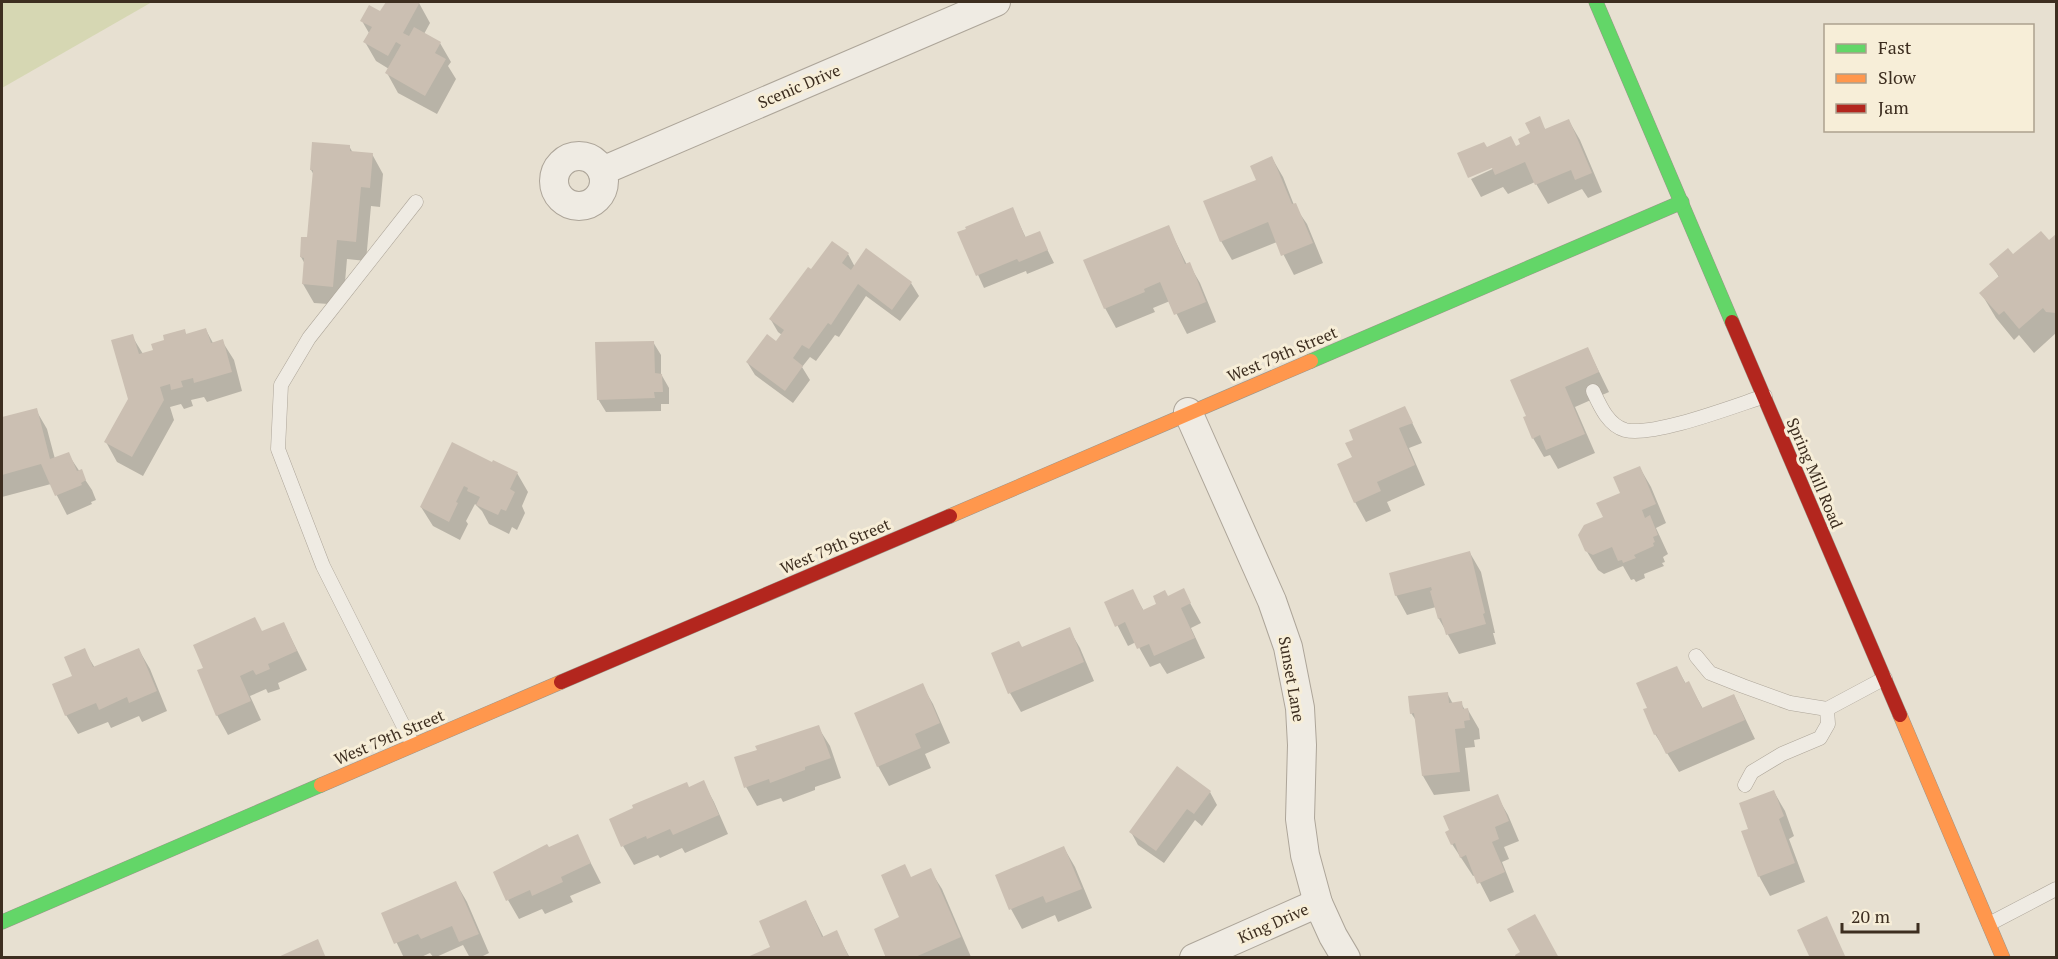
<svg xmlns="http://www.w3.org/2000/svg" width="2058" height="959" font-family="'PT Serif',serif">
  <rect width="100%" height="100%" fill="#e7e0d1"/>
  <!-- green -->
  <polygon fill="#d6d7b3" points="2,2 152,2 2,88"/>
  <!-- shadow -->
  <g fill="#0003">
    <polygon points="387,2 416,2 419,3 430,23 424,34 440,43 451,62 448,66 456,79 437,114 398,93 387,73 389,69 376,61 365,42 369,33 362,21 380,13"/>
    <polygon points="1539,118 1546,131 1569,121 1580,140 1602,192 1588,198 1582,189 1548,204 1535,182 1508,194 1503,187 1481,197 1471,179 1499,166 1487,149 1516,148 1532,134"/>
    <polygon points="349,146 353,153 372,154 383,174 380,207 371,206 366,261 347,259 343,305 314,303 303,284 305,264 301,257 309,239 314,175 311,170"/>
    <polygon points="1272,158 1283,177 1294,205 1307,224 1323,263 1294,275 1277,242 1232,260 1221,241"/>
    <polygon points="1012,209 1026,238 1039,233 1054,263 1027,274 1026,271 984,288 959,233"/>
    <polygon points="1168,226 1187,265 1189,264 1200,283 1216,322 1187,334 1170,301 1153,308 1155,312 1116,328 1105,308"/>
    <polygon points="2056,236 2056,333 2034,353 2019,335 2014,340 1996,318 1981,293 1999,277 1991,264 2049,242"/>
    <polygon points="848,254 855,267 911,283 919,296 900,321 866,296 839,337 835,335 816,361 810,357 802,367 810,380 793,403 755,375 747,362 777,343 782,335 778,332 771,320 811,271"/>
    <polygon points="206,330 213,343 222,341 234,360 242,391 207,402 204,397 191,400 193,406 184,409 181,404 170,407 174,420 143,476 117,462 106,442 129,399 132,336 143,354 155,351 166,341 184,331 187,335"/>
    <polygon points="653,342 661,355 661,374 669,388 669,404 661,404 661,411 606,412 598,399"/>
    <polygon points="1588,349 1609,392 1575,407 1595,453 1558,469 1550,455 1544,457 1533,438"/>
    <polygon points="1405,408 1422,443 1409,448 1425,485 1387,502 1391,511 1366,522 1355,502 1354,458"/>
    <polygon points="36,410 47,429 55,459 68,454 92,490 96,500 91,502 92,504 67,515 51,484 2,497 2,419"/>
    <polygon points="493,464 517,473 528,492 522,506 525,513 517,530 512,527 509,534 489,524 482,511 475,504 466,521 468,524 460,540 433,526 421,507"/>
    <polygon points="1640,468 1651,487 1666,523 1656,528 1668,554 1663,557 1665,562 1662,563 1664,566 1644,574 1645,578 1636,582 1634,579 1631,580 1623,566 1604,574 1598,570 1586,550 1605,518"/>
    <polygon points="1470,553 1481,572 1495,633 1493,633 1496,644 1459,654 1439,619 1436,607 1407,615 1396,595"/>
    <polygon points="1183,590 1201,623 1191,628 1205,658 1167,674 1160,663 1150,667 1136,642 1128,646 1106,603 1132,591 1144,611"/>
    <polygon points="284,624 307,670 278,683 280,689 268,693 266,689 250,696 261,720 228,735 217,715 263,633"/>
    <polygon points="1069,629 1080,648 1094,681 1021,712 1010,693 1022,649"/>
    <polygon points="84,650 95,668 139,650 150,669 167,711 142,722 139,716 111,728 108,722 78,734 66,715 74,676"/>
    <polygon points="1677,668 1686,684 1689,683 1703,709 1734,695 1755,739 1679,772 1655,734 1648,708"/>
    <polygon points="922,685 933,704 950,743 925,754 931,768 889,786 878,766"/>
    <polygon points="1447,693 1453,704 1461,703 1465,710 1468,710 1479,729 1480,739 1474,740 1475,747 1465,748 1470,791 1434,795 1423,776 1417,722 1411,713"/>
    <polygon points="818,727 830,746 841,778 815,787 815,790 783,802 781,798 757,806 746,787"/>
    <polygon points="703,782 714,802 728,834 685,853 682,848 660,858 658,855 634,865 623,846 689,789"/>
    <polygon points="1210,792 1217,805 1202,826 1195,820 1164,863 1138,845 1131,832"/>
    <polygon points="1774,792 1785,811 1794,836 1789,839 1805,882 1770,896 1759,876 1750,830"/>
    <polygon points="1497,796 1508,815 1519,841 1504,847 1509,859 1502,862 1514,892 1490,902 1476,875 1473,876 1452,844"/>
    <polygon points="577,836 601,883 570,896 573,902 545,914 542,909 519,919 508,900 549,849"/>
    <polygon points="1064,848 1075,867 1092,908 1058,922 1055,915 1022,929 1011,909 997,876"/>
    <polygon points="930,870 942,889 971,957 888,958 911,878"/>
    <polygon points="456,883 467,902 489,953 479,958 470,958 463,945 434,958 430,953 419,958 404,958 383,914"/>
    <polygon points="806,902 824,938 836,932 850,958 748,958 772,947"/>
  </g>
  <!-- building -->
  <g fill="#cbbfb2">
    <polygon points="386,2 420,2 403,33 409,36 414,27 441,42 435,53 446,59 425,96 385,73 401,45 396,42 388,56 363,42 372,27 360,21 369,5 380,11"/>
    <polygon points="1540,116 1545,129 1569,119 1592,173 1575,180 1571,170 1535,185 1525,162 1495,175 1492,168 1468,178 1457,153 1484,142 1487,147 1511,136 1516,146 1520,144 1518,139 1530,133 1525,123"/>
    <polygon points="312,142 350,145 350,151 373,153 370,188 361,187 356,242 337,240 333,287 302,284 304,258 300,257 301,237 307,237 313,170 310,170"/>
    <polygon points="1272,156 1292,204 1296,203 1313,243 1281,256 1268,222 1220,242 1203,201 1256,180 1250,166"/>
    <polygon points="1013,207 1025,237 1040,231 1048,250 1019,262 1017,259 976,276 957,232 966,229 965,227"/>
    <polygon points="1169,225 1185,264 1190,262 1206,302 1174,315 1160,282 1144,289 1145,292 1104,309 1083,260"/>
    <polygon points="2041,231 2049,240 2056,234 2056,313 2046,312 2043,308 2019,329 2004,311 1999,315 1979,293 1999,276 1989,264 2008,248 2013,254"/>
    <polygon points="832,241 849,253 842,263 851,270 866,248 912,282 892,310 858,284 831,325 828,323 809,349 802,345 793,358 803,366 785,391 746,362 767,334 776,341 784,330 769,319 808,267 811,269"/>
    <polygon points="206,328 211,343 223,339 232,372 194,383 193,378 181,381 183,387 171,390 170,384 160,387 164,400 132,457 104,442 128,399 111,340 133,334 139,354 153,350 151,344 164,340 163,335 185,329 186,334"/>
    <polygon points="654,341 655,373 662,374 663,392 654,392 655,398 597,400 595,342"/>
    <polygon points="1588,347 1599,372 1565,387 1585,434 1546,450 1540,435 1532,439 1523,417 1526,416 1510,380"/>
    <polygon points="1405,406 1413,423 1399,428 1415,465 1377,482 1381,491 1354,503 1337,464 1352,457 1345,443 1353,440 1349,430"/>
    <polygon points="37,408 50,459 69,452 77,471 82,469 86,480 81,483 82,485 55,496 41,464 2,475 2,417"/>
    <polygon points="452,442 492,462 493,460 518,472 510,489 515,492 506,511 501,509 498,515 476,505 480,497 467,491 468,488 464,486 456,502 458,503 449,522 420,507"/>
    <polygon points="1640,466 1656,504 1642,510 1645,518 1650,515 1658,535 1653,537 1655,542 1653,543 1654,546 1634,555 1636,558 1623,563 1622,560 1618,561 1612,547 1593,555 1585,551 1578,535 1584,525 1603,517 1596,503 1620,493 1613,477"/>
    <polygon points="1470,551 1485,613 1483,614 1486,624 1446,635 1441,618 1438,619 1430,591 1432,590 1431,587 1395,596 1389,573"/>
    <polygon points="1184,588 1191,603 1181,608 1195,638 1154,656 1149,644 1137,649 1125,622 1115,627 1104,602 1133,589 1143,610 1156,604 1153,596 1165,590 1168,596"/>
    <polygon points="255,617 262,631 284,622 297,651 268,664 270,669 256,675 253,670 240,676 251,701 216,716 197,670 203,668 193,645"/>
    <polygon points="1070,627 1084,662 1008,694 991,653 1019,641 1022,647"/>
    <polygon points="85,648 93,667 139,648 157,691 129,703 127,697 99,710 96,703 65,716 52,684 72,676 64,657"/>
    <polygon points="1677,666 1685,683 1689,681 1702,708 1734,694 1745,720 1666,754 1656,734 1654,735 1643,709 1647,708 1636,683"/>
    <polygon points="923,683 940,723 915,734 921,748 877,767 854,713"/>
    <polygon points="1448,692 1449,703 1462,701 1463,709 1468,708 1470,720 1464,721 1465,728 1455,729 1460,772 1422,776 1414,713 1410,714 1408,696"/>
    <polygon points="819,725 831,758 805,767 805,770 770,783 769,779 744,788 734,757 757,750 755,746"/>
    <polygon points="1177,766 1211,791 1194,814 1187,809 1156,851 1129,832"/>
    <polygon points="704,780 719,815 673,835 670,829 647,839 646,836 621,847 609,819 633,808 632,805 687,782 689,787"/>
    <polygon points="1774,790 1784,816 1779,819 1795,863 1758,877 1741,831 1748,829 1739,803"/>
    <polygon points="1498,794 1509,821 1495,827 1499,839 1492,842 1505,872 1477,884 1466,855 1460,858 1455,843 1451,845 1445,832 1449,830 1443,816"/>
    <polygon points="578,834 591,863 561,877 563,882 532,896 530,890 506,901 493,872 547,844 549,847"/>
    <polygon points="1064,846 1082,889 1046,903 1043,896 1009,910 995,875"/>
    <polygon points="905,864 911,877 931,868 961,937 913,958 886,958 874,929 899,917 881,875"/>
    <polygon points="456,881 479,934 459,942 452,926 421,939 418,934 394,944 381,913"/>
    <polygon points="806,900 822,937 837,930 849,958 745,958 770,947 759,921"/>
    <polygon points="1535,914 1559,958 1516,958 1515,955 1520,952 1507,929"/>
    <polygon points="1827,916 1846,958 1810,958 1797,930"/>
    <polygon points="318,939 326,958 276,958"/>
  </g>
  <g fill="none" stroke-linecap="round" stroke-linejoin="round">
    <!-- lane casing -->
    <g stroke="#ada599" stroke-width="15">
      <g id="lane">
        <path d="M1593 391C1600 406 1608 425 1625 430 1654 437 1734 406 1765 396"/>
        <polyline points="1696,656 1710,673 1743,686 1790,703 1827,709 1885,678"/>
        <polyline points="413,745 323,566 278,449 281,385 309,338 416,202"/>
        <polyline points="1745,785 1752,772 1782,754 1820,738 1828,724 1827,709"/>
        <polyline points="1989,924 2056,889"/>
      </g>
    </g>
    <!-- street casing -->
    <g stroke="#ada599" stroke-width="30">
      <g id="street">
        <circle cx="579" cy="181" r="25"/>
        <polyline points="602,171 996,2"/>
        <polyline points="1188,412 1272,601 1288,647 1300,708 1302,745 1300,819 1305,855 1318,903 1333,936 1346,958"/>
        <polyline points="1194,958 1318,903"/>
      </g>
    </g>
    <!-- fast casing -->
    <g stroke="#9c958a" stroke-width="15">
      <g id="fast">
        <polyline points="1596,2 1732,322"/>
        <polyline points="1311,361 1682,202"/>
        <polyline points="2,922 321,785"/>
      </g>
    </g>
    <!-- slow casing -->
    <g stroke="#9c958a" stroke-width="15">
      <g id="slow">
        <polyline points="950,516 1311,361"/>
        <polyline points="1900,715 2003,958"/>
        <polyline points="321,785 561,682"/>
      </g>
    </g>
    <!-- jam casing -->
    <g stroke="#9c958a" stroke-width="15">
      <g id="jam">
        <polyline points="1732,322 1900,715"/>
        <polyline points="561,682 950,516"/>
      </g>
    </g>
    <!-- lane -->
    <use href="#lane" stroke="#efebe3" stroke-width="14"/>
    <!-- street -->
    <use href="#street" stroke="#efebe3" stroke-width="28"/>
    <!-- fast -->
    <use href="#fast" stroke="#63d668" stroke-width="14"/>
    <!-- slow -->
    <use href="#slow" stroke="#ff974d" stroke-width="14"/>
    <!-- jam -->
    <use href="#jam" stroke="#b3261e" stroke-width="14"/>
  </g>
  <g text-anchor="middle" stroke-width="6" stroke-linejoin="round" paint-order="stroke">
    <!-- street labels -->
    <g font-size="16" fill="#3d2e20" stroke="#f7eed8">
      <text transform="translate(799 86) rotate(-23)" y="6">Scenic Drive</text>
      <text transform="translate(1282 354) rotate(-23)" y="6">West 79th Street</text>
      <text transform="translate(1815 473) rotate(67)" y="6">Spring Mill Road</text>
      <text transform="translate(835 546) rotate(-23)" y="6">West 79th Street</text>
      <text transform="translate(1292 679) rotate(80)" y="6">Sunset Lane</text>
      <text transform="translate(389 737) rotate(-23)" y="6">West 79th Street</text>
      <text transform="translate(1273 923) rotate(-24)" y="6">King Drive</text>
    </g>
  </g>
  <!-- border -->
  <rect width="2058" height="959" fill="none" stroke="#3d2e20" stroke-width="6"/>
  <!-- legend -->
  <rect x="1824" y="24" width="210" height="108" fill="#f7eed8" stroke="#ada18e" stroke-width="1.5"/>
  <rect x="1836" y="44" width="30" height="9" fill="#63d668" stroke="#ada18e" stroke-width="1.5"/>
  <text x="1878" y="54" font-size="18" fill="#3d2e20">Fast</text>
  <rect x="1836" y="74" width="30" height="9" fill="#ff974d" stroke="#ada18e" stroke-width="1.5"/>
  <text x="1878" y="84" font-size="18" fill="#3d2e20">Slow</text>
  <rect x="1836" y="104" width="30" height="9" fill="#b3261e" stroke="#ada18e" stroke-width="1.5"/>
  <text x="1878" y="114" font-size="18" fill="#3d2e20">Jam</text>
  <!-- scale -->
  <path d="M1842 923v9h76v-9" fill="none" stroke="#3d2e20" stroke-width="3"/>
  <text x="1851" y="923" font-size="18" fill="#3d2e20" stroke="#f7eed8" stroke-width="4.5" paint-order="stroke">20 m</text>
</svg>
